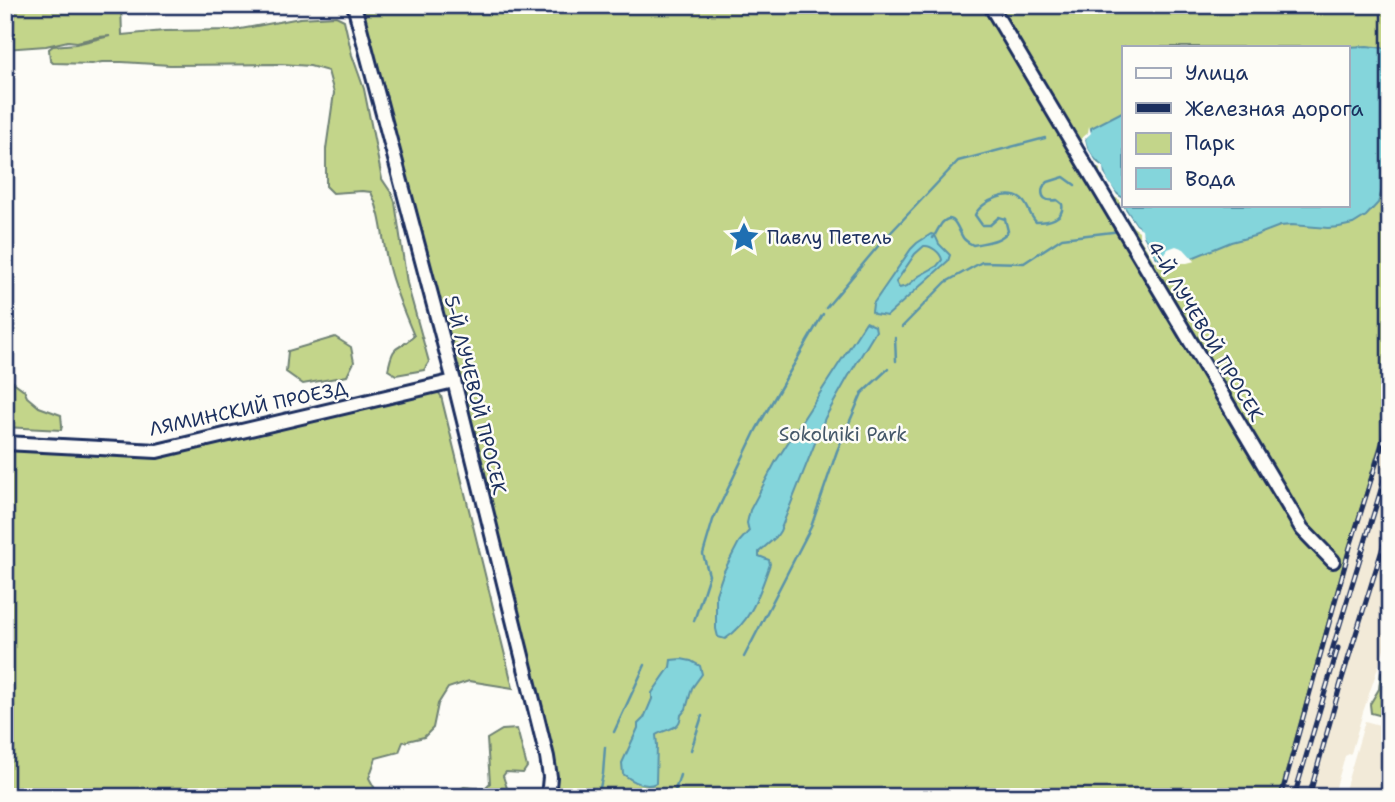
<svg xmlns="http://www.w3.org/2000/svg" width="1395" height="802" font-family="'Shantell Sans',sans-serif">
  <rect width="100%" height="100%" fill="#fdfcf7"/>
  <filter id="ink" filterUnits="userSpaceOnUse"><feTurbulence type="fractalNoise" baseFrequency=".0143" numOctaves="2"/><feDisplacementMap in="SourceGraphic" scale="14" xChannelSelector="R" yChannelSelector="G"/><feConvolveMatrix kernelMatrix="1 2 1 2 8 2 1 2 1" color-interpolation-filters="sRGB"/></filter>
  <g filter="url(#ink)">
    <!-- built -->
    <g fill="#f2ead8">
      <polygon points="1390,410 1390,632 1363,712 1351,753 1345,756 1333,797 1279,797 1345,561"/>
      <polygon points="1365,721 1390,728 1390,775 1383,797 1343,797"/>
    </g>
    <!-- green -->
    <g fill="#c3d58a" stroke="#6f8274" stroke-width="2" fill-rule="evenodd">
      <path d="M5 5H121L122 35 164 31 235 30 300 18 336 16 344 20 352 55 364 89 382 179 392 194 395 202 407 283 429 362 424 370 396 375 388 370C394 340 397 353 414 336 405 314 395 292 389 268 382 242 383 217 371 192L362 191 333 193 326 186V149L334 93 328 71 310 66 282 64 170 65 122 62H102L92 64 53 63 50 60 49 49 53 46 76 44 110 36 98 37 77 42 68 41 46 46 5 49Z"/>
      <path d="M359 5H1390V410L1345 561 1279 797H554L556 793V772ZM1124 47H1348V205H1124Z"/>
      <polygon points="335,337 351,347 354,362 347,376 303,384 286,372 288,351"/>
      <polygon points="5,376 24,390 27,397 39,407 61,415 62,426 61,430 5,427"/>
      <polygon points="432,392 438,392 441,396 513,688 469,681 448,688 438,704 433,728 424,737 403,742 399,752 376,758 369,778 375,789 424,797 5,797 5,450 156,457"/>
      <polygon points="1385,671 1390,678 1390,718 1371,713 1370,704 1379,689 1381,672"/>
      <polygon points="517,729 527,767 523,773 506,772 503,776 510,797 446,797 464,787 484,789 490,783 487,739 502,730"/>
    </g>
    <!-- water -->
    <g fill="#84d5db" stroke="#5a93a9" stroke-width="2" fill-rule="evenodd">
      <path d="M1367 46 1384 48 1390 51V164L1378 203 1366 216 1353 224 1339 227 1328 228 1292 225 1280 226 1254 236 1231 242 1192 258 1157 259 1143 236 1138 226 1136 225 1123 205V198C1113 193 1104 178 1103 167 1095 160 1086 151 1085 139L1091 130V128L1124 111V205H1348V47H1345Z"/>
      <path d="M931 234 935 235 939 244 950 255 948 261 887 316 874 314 872 312 873 304 911 249 917 243ZM924 246C931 245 941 253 942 260L937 266 919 276 907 286 899 288 896 282 915 254Z"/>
      <path d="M866 322 875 326 876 331 848 377 825 418 780 531 776 537 759 552V556L769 560 770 564C760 592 751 623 725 639L718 637 716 629V594L724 571 739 542 749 531 747 523 750 510 776 461Z"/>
      <path d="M681 659 691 661 700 666 702 674 692 688 686 709 681 715C680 731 666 728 656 735L657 745 656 783C645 789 632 781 623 774L622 763 638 728V724L644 718 652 699V693L670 667 671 660Z"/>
    </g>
    <!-- pier -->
    <polygon fill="#fdfcf7" points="1089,126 1091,133 1085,139 1087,147 1097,163 1103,167 1104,174 1117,195 1123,199 1123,206 1136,225 1142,229 1143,236 1155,257 1159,260 1161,259 1168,249 1176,246 1184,249 1195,261 1187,263 1162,263 1156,262 1153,259 1139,237 1139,231 1133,227 1120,207 1120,200 1114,197 1100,176 1100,169 1094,166 1083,148 1082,138 1088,133"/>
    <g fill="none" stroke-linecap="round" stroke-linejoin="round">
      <!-- stream -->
      <g stroke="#5a93a9" stroke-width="2.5">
        <path d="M933 238C936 233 939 227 942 223 955 210 958 232 964 239 968 243 968 242 973 245 986 242 1000 242 1008 231L1005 219 999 217 990 225H982L975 215C981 201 1012 187 1024 202 1029 208 1030 216 1036 222 1048 222 1065 219 1062 204L1057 200C1046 202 1040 198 1043 187L1048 182 1064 177 1075 185"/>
        <polyline points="826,308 879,245 958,161 1045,138"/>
        <polyline points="902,327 946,282 982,262 1024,263 1062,238 1121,231"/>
        <polyline points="895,338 896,361"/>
        <polyline points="694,621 709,575 703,554 713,520 756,430 823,314"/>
        <polyline points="744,657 811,527 837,451 862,393 888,369"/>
        <polyline points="614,732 645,665"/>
        <polyline points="691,750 702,716"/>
        <polyline points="598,797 603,774 605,747"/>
        <polyline points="673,797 680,775"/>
      </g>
      <!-- minor casing -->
      <g stroke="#1b2f5e" stroke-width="18">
        <g id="minor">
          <polyline points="354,5 454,381 547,757 550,777 548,797"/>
          <polyline points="990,5 1302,529 1333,561"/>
          <polyline points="5,443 157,451 454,381"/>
        </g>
      </g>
      <!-- minor -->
      <use href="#minor" stroke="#fdfcf7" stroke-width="12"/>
      <!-- rail casing -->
      <g stroke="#1b2f5e" stroke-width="5">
        <g id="rail">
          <polyline points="1330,657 1390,460"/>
          <polyline points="1281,797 1350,547 1390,419"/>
          <polyline points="1294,797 1338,648"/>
          <polyline points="1309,797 1342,679 1390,524"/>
        </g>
      </g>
      <!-- rail -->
      <use href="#rail" stroke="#fdfcf7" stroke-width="2.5" stroke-dasharray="8" stroke-linecap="butt"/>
    </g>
  </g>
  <!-- icons -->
  <defs>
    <g id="sight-bare" transform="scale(2.415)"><path d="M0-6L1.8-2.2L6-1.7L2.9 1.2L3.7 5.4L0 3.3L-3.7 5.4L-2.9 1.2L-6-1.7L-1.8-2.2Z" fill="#1f6fb2" stroke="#fdfcf7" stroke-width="2.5" paint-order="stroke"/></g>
  </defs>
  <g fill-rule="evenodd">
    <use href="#sight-bare" x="744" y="237"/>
  </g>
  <g text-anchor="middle" stroke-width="5" stroke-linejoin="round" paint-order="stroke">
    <!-- poi labels -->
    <g font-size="19" fill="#1b2f5e" stroke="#fdfcf7" text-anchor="start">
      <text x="767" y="244">Павлу Петель</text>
    </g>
    <!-- street labels -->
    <g font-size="19" fill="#1b2f5e" stroke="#fdfcf7">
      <text transform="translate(1206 331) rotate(59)" y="7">4-Й ЛУЧЕВОЙ ПРОСЕК</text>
      <text transform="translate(476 395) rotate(76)" y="7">5-Й ЛУЧЕВОЙ ПРОСЕК</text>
      <text transform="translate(248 408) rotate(-12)" y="7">ЛЯМИНСКИЙ ПРОЕЗД</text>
    </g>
    <!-- park labels -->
    <g font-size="19" fill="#455869" stroke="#fdfcf7">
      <text x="843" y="441">Sokolniki Park</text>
    </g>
  </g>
  <!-- margin -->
  <rect width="1395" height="802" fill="none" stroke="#fdfcf7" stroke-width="28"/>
  <rect x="14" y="14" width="1367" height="774" fill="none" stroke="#1b2f5e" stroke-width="2.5" filter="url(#ink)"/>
  <!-- legend -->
  <rect x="1122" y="46" width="228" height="161" fill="#fdfcf7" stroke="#a3aaba" stroke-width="2"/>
  <rect x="1136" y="68" width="35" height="10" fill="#fdfcf7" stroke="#a3aaba" stroke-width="2"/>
  <text x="1185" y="80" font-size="21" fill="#1b2f5e">Улица</text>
  <rect x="1136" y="103" width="35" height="10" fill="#1b2f5e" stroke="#a3aaba" stroke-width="2"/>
  <text x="1185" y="116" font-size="21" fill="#1b2f5e">Железная дорога</text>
  <rect x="1136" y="133" width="35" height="21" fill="#c3d58a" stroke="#a3aaba" stroke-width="2"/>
  <text x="1185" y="150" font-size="21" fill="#1b2f5e">Парк</text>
  <rect x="1136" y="168" width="35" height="21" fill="#84d5db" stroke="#a3aaba" stroke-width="2"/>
  <text x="1185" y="186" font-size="21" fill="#1b2f5e">Вода</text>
</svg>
